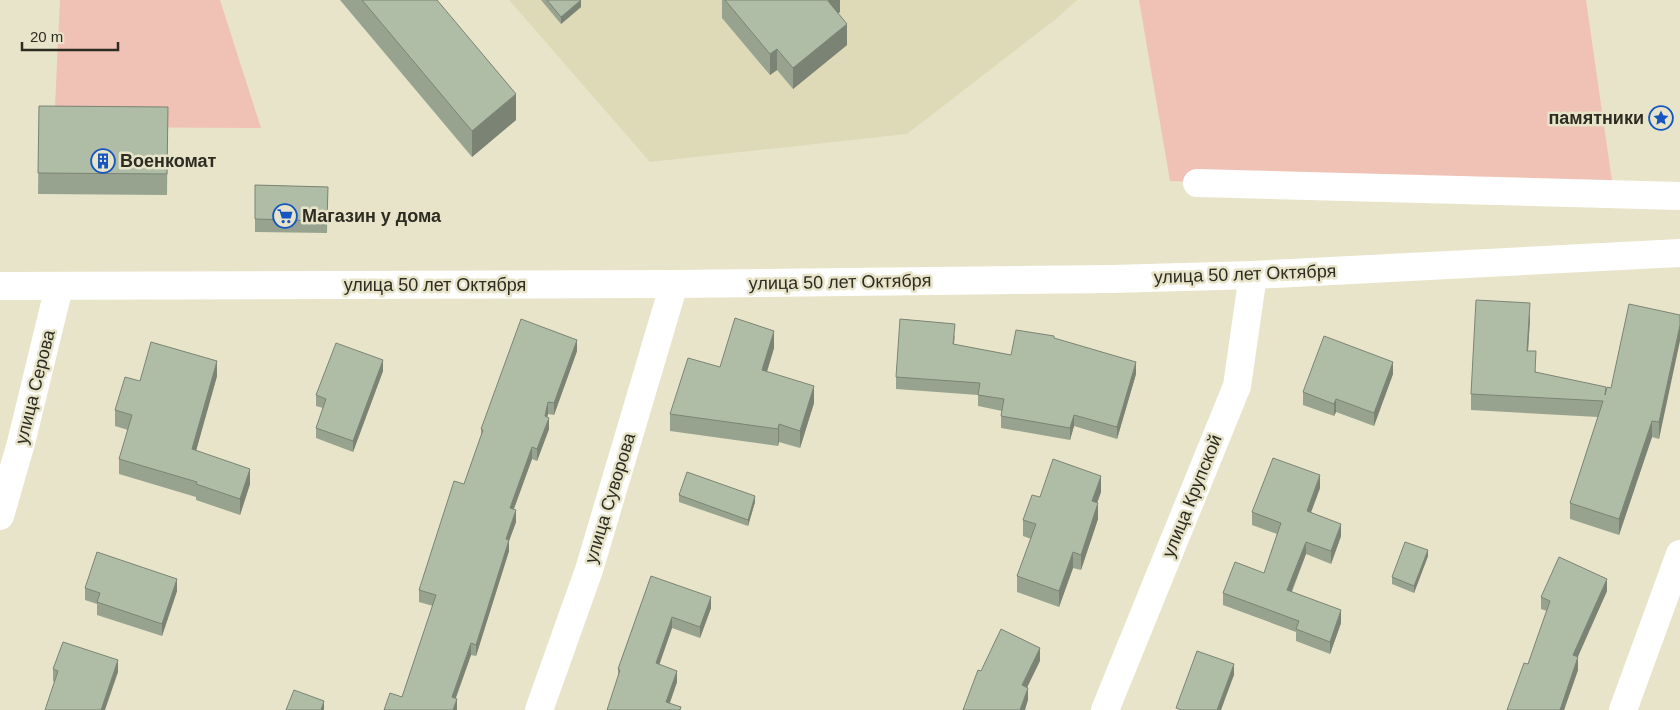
<svg xmlns="http://www.w3.org/2000/svg" width="1680" height="710" font-family="Helvetica,sans-serif">
  <rect width="100%" height="100%" fill="#e8e4c9"/>
  <!-- built -->
  <polygon fill="#dedab8" points="509,0 1077,0 1056,19 907,134 650,162"/>
  <!-- green -->
  <g fill="#f0c2b5">
    <polygon points="60,0 220,0 261,128 54,127"/>
    <polygon points="1139,0 1586,0 1614,195 1170,181"/>
  </g>
  <g fill="none" stroke-linecap="round" stroke-linejoin="round">
    <!-- minor -->
    <g stroke="#fff" stroke-width="28">
      <polyline points="1197,183 1680,196"/>
      <polyline points="0,286 674,284 1112,279 1253,275 1680,253"/>
      <polyline points="0,516 21,443 59,287"/>
      <polyline points="539,710 589,570 674,284"/>
      <polyline points="1105,710 1237,386 1253,275"/>
    </g>
    <!-- major -->
    <polyline stroke="#fff" stroke-width="28" points="1623,710 1680,554"/>
  </g>
  <!-- wall -->
  <g fill="#97a38f">
    <polygon points="340,0 437,0 516,120 472,157"/>
    <polygon points="541,0 581,0 581,7 561,24"/>
    <polygon points="722,0 840,0 840,12 838,13 847,45 793,89 777,70 770,75 722,18"/>
    <polygon points="39,106 168,107 167,195 38,194"/>
    <polygon points="255,185 328,187 327,233 255,232"/>
    <polygon points="1680,315 1659,439 1652,437 1619,535 1570,519 1570,503 1598,417 1471,410 1471,394 1530,319 1528,351 1536,372 1606,392 1611,388"/>
    <polygon points="955,335 954,345 1011,355 1054,338 1136,374 1117,439 1074,426 1070,440 1001,428 1001,416 1002,411 978,406 978,395 896,389 896,377"/>
    <polygon points="774,348 767,372 814,403 800,448 779,442 778,446 670,431 670,414 720,367"/>
    <polygon points="577,351 554,415 548,414 547,417 549,429 537,461 532,459 514,509 516,522 509,541 509,551 476,656 471,655 456,698 457,710 402,697 433,606 419,602 419,590 464,484 481,436 481,429"/>
    <polygon points="383,371 353,452 316,438 316,428 323,408 316,406 316,395"/>
    <polygon points="1393,374 1374,426 1336,412 1334,416 1303,405 1303,392"/>
    <polygon points="217,376 196,451 250,484 240,515 196,500 196,497 119,474 119,459 128,430 115,426 115,410 140,381"/>
    <polygon points="1320,488 1311,512 1341,536 1331,564 1306,554 1292,592 1341,623 1330,654 1296,641 1296,632 1223,605 1223,593 1264,573 1277,534 1252,525 1252,512"/>
    <polygon points="1101,492 1097,503 1098,519 1081,570 1073,568 1059,607 1017,592 1017,576 1031,539 1023,536 1023,520 1040,497"/>
    <polygon points="679,495 755,502 748,526 679,502"/>
    <polygon points="1428,556 1414,593 1392,584 1392,577"/>
    <polygon points="651,576 711,608 700,638 672,628 659,665 677,682 670,703 681,710 618,676 618,669"/>
    <polygon points="85,588 177,591 162,636 97,615 97,604 85,600"/>
    <polygon points="1607,591 1577,657 1578,670 1564,710 1507,710 1528,664 1547,611 1541,609 1541,597"/>
    <polygon points="53,669 118,672 54,682 53,681"/>
  </g>
  <!-- shaded-wall -->
  <g fill="#7b8474">
    <polygon points="581,0 581,7 561,24 561,17"/>
    <polygon points="830,0 840,0 840,12 828,22 828,1"/>
    <polygon points="847,24 847,45 793,89 793,68"/>
    <polygon points="777,49 777,70 770,75 770,54"/>
    <polygon points="516,94 516,120 472,157 472,131"/>
    <polygon points="1530,303 1530,319 1527,367 1527,351"/>
    <polygon points="1680,325 1680,341 1659,439 1659,422"/>
    <polygon points="774,331 774,348 762,387 762,370"/>
    <polygon points="577,340 577,351 554,415 554,403"/>
    <polygon points="383,360 383,371 353,452 353,441"/>
    <polygon points="217,361 217,376 192,465 192,449"/>
    <polygon points="1136,362 1136,374 1117,439 1117,427"/>
    <polygon points="1393,362 1393,374 1374,426 1374,413"/>
    <polygon points="814,386 814,403 800,448 800,431"/>
    <polygon points="1336,399 1336,412 1334,416 1334,404"/>
    <polygon points="548,402 548,414 545,427 549,418 549,429 537,461 537,449"/>
    <polygon points="1074,415 1074,426 1070,440 1070,428"/>
    <polygon points="1652,421 1652,437 1619,535 1619,519"/>
    <polygon points="779,424 779,442 778,446 778,429"/>
    <polygon points="532,447 532,459 510,519 510,508"/>
    <polygon points="250,469 250,484 240,515 240,499"/>
    <polygon points="1320,475 1320,488 1307,523 1307,511"/>
    <polygon points="1101,476 1101,492 1092,517 1092,501"/>
    <polygon points="755,496 755,502 748,526 748,520"/>
    <polygon points="1098,503 1098,519 1081,570 1081,555"/>
    <polygon points="516,510 516,522 509,541 509,551 476,656 476,645 506,539"/>
    <polygon points="1341,524 1341,536 1331,564 1331,551"/>
    <polygon points="1306,542 1306,554 1287,602 1287,590"/>
    <polygon points="1428,550 1428,556 1414,593 1414,586"/>
    <polygon points="1073,552 1073,568 1059,607 1059,591"/>
    <polygon points="177,579 177,591 162,636 162,624"/>
    <polygon points="1607,579 1607,591 1573,668 1573,655"/>
    <polygon points="711,597 711,608 700,638 700,627"/>
    <polygon points="1341,610 1341,623 1330,654 1330,642"/>
    <polygon points="672,617 672,628 656,674 656,663"/>
    <polygon points="471,643 471,655 452,708 452,697"/>
    <polygon points="1040,648 1040,661 1022,698 1022,685"/>
    <polygon points="1578,657 1578,670 1564,710 1560,710"/>
    <polygon points="118,660 118,672 105,710 101,710"/>
    <polygon points="1234,664 1234,675 1221,710 1217,710"/>
    <polygon points="677,671 677,682 667,710 666,702"/>
    <polygon points="1028,688 1028,700 1025,710 1020,710"/>
    <polygon points="457,699 457,710 453,710"/>
    <polygon points="324,701 324,710 321,710"/>
  </g>
  <!-- building -->
  <g fill="#b0bda6" stroke="#7b8474">
    <polygon points="362,0 437,0 516,94 472,131"/>
    <polygon points="547,0 581,0 561,17"/>
    <polygon points="725,0 830,0 828,1 847,24 793,68 777,49 770,54"/>
    <polygon points="39,106 168,107 167,174 38,173"/>
    <polygon points="255,185 328,187 327,221 255,219"/>
    <polygon points="1476,300 1530,303 1527,351 1536,351 1535,372 1606,387 1605,395 1607,387 1611,388 1629,304 1680,315 1680,325 1659,422 1652,421 1619,519 1570,503 1603,401 1471,394"/>
    <polygon points="735,318 774,331 762,370 814,386 800,431 779,424 778,429 670,414 688,358 720,367"/>
    <polygon points="521,319 577,340 554,403 548,402 545,416 549,418 537,449 532,447 510,508 516,510 506,539 509,540 476,645 471,643 452,697 457,699 453,710 384,710 390,693 402,697 436,595 419,590 454,481 464,484 483,430 481,429"/>
    <polygon points="900,319 955,324 953,344 1011,355 1016,330 1054,336 1054,338 1136,362 1117,427 1074,415 1070,428 1001,416 1004,399 978,395 980,383 896,377"/>
    <polygon points="1324,336 1393,362 1374,413 1336,399 1334,404 1303,392"/>
    <polygon points="151,342 217,361 192,449 250,469 240,499 196,484 197,482 119,459 132,415 115,410 125,377 140,381"/>
    <polygon points="336,343 383,360 353,441 316,428 326,399 316,395"/>
    <polygon points="1273,458 1320,475 1307,511 1341,524 1331,551 1306,542 1287,590 1341,610 1330,642 1296,629 1299,621 1223,593 1235,562 1264,573 1281,523 1252,512"/>
    <polygon points="1053,459 1101,476 1092,501 1098,503 1081,555 1073,552 1059,591 1017,576 1036,524 1023,520 1032,495 1040,497"/>
    <polygon points="687,472 755,496 748,520 679,495"/>
    <polygon points="1405,542 1428,550 1414,586 1392,577"/>
    <polygon points="97,552 177,579 162,624 97,602 100,593 85,588"/>
    <polygon points="1559,557 1607,579 1573,655 1578,657 1560,710 1507,710 1524,663 1528,664 1550,601 1541,597"/>
    <polygon points="651,576 711,597 700,627 672,617 656,663 677,671 666,702 681,707 680,710 607,710 620,670 618,669"/>
    <polygon points="1001,629 1040,648 1022,685 1028,688 1020,710 963,710 978,670 981,671"/>
    <polygon points="63,642 118,660 101,710 45,710 58,671 53,669"/>
    <polygon points="1197,651 1234,664 1217,710 1181,710 1176,708"/>
    <polygon points="294,690 324,701 321,710 286,710"/>
  </g>
  <!-- icons -->
  <defs>
    <g id="sight-ring" transform="scale(1.25)"><circle r="9.5" fill="#e8e4c9" stroke="#1556c1" stroke-width="1.5"/><path d="M0-6L1.8-2.2L6-1.7L2.9 1.2L3.7 5.4L0 3.3L-3.7 5.4L-2.9 1.2L-6-1.7L-1.8-2.2Z" fill="#1556c1"/></g>
    <g id="building-ring" transform="scale(1.25)"><circle r="9.5" fill="#e8e4c9" stroke="#1556c1" stroke-width="1.5"/><path d="M-4-6H4V6H1V3H-1V6H-4ZM-2.5-4.3h1.7v1.8h-1.7ZM.8-4.3h1.7v1.8H.8ZM-2.5-1h1.7V.8h-1.7ZM.8-1h1.7V.8H.8Z" fill="#1556c1"/></g>
    <g id="supermarket-ring" transform="scale(1.25)"><circle r="9.5" fill="#e8e4c9" stroke="#1556c1" stroke-width="1.5"/><path d="M-6-5.5h2.5l.6 2H6L4.5 2H-2.5L-4.4-4H-6ZM-1.5 3.2a1.3 1.3 0 1 0 .1 0ZM3 3.2a1.3 1.3 0 1 0 .1 0Z" fill="#1556c1"/></g>
  </defs>
  <g fill-rule="evenodd">
    <use href="#sight-ring" x="1661" y="118"/>
    <use href="#building-ring" x="103" y="161"/>
    <use href="#supermarket-ring" x="285" y="216"/>
  </g>
  <g text-anchor="middle" stroke-width="5" stroke-linejoin="round" paint-order="stroke">
    <!-- poi labels -->
    <g font-size="18" font-weight="bold" fill="#2d2c22" stroke="#e8e4c9" text-anchor="start">
      <text x="1644" y="124" text-anchor="end">памятники</text>
      <text x="120" y="167">Военкомат</text>
      <text x="302" y="222">Магазин у дома</text>
    </g>
    <!-- street labels -->
    <g font-size="18" fill="#2d2c22" stroke="#e8e4c9">
      <text transform="translate(1245 274) rotate(-2)" y="6">улица 50 лет Октября</text>
      <text transform="translate(840 282) rotate(-1)" y="6">улица 50 лет Октября</text>
      <text x="435" y="291">улица 50 лет Октября</text>
      <text transform="translate(35 387) rotate(-76)" y="6">улица Серова</text>
      <text transform="translate(1192 496) rotate(-68)" y="6">улица Крупской</text>
      <text transform="translate(610 498) rotate(-73)" y="6">улица Суворова</text>
    </g>
  </g>
  <!-- scale -->
  <path d="M22 42v8h96v-8" fill="none" stroke="#2d2c22" stroke-width="2.5"/>
  <text x="30" y="42" font-size="15" fill="#2d2c22" stroke="#e8e4c9" stroke-width="4" paint-order="stroke">20 m</text>
</svg>
